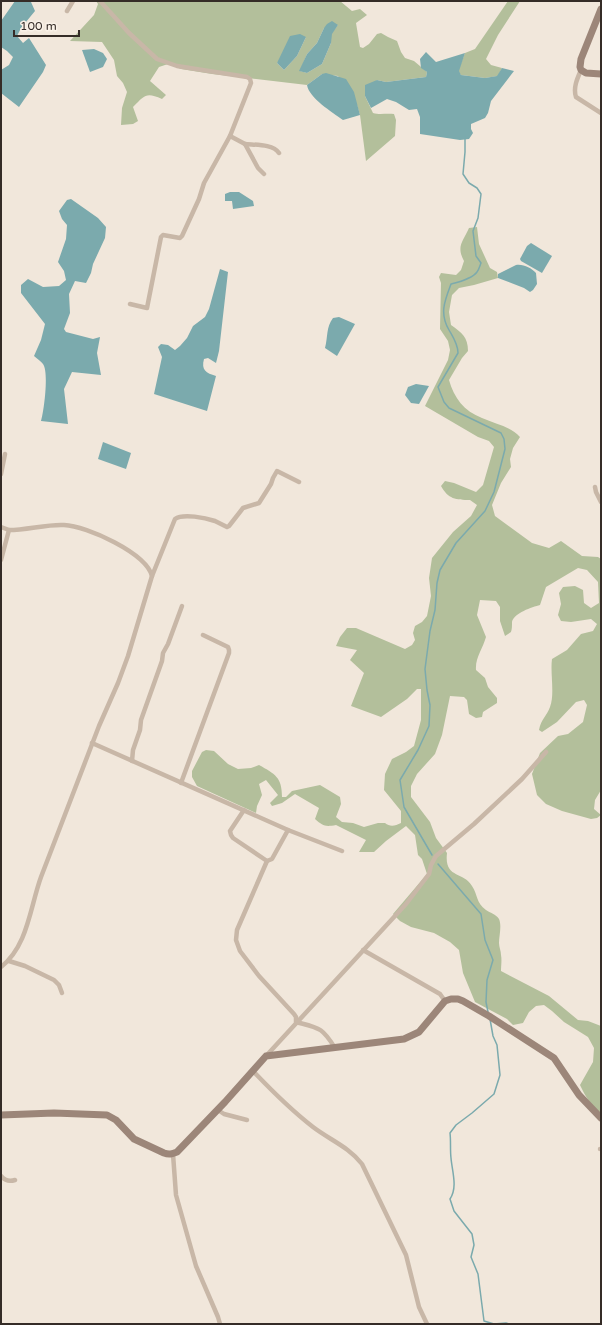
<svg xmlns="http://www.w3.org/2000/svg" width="602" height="1325" font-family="'Varela Round',sans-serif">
  <rect width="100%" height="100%" fill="#f1e7db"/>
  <!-- green -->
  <g fill="#b3bf9b" fill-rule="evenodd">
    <path d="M96 1H340L352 11 360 9 367 15 356 23 360 47 363 48 369 44 377 34 381 33 388 37 397 41 401 52 405 58 414 61 427 72 426 77 386 82 377 80 365 96 373 113C380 115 386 113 394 114L396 120 395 136 366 161 360 115 357 105 338 76 322 74 307 85 212 74 181 69 168 64 159 67 150 81 166 95 162 99C146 92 145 95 133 107L138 121 133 124 121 125 122 108 127 92 123 83 117 76 114 60 102 42 70 41 94 15 98 4ZM338 25 331 34V43L322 64 307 73 300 71 307 54 317 43 324 28ZM306 37 297 56 284 70 277 63Z"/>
    <polygon points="508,1 520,1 498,35 486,59 491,65 502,68 498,76 485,78 461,75 458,71 465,53 475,49"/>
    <path d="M477 227 479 244 490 268 497 272 498 278 474 285 459 288 452 295 449 312 451 325C462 333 468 337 468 351L462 358 449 380C454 398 464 411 482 418 495 424 510 426 520 437L513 448 510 459 511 467 501 483 492 505 495 516 532 543 549 548 561 541 582 556 598 557 601 559V790L595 800 594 809 601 815 597 818 591 819 562 811 546 804 537 795 532 774 540 753 558 736 568 734 583 722 587 705 584 700 576 702 557 722 542 732 539 730C541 719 547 716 550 707 555 694 550 673 552 659L567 650 581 634 593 631 597 624 591 619 571 622 561 621 558 615 561 604 559 593 563 587 575 586 583 590 584 603 591 608 599 603 598 582 587 570 578 568 546 587 540 605C532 607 514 613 512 622 512 626 512 629 511 632L505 636 500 621V607L496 601 480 600 477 615 486 637C483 648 475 658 476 670L485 678 488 687 497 698V703L483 712 482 717 476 718 469 714 467 700 464 697 450 696 442 735 435 754 417 774 411 786V797L430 822 436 838 447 853C444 879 463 871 472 886 478 895 476 903 486 910 490 913 496 914 499 919 502 926 499 936 499 943 499 947 501 951 501 955 502 960 501 966 501 971L549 996 578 1020 588 1021 601 1026V1114C592 1107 585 1096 580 1085L593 1062 594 1048 588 1037 564 1022 552 1011 544 1005 536 1006 529 1012 523 1023 513 1025 507 1019 475 1002 463 973 459 950 450 942 434 933 411 927 400 921 393 914 427 874 422 859 418 855 415 835 406 826 386 841 374 852H359L366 840 336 825C325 827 323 826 315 819L319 808 295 794 282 803 272 806 270 803 278 795 266 780 259 784 262 795 257 806 256 813 197 786 192 777V771L202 752 206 750 214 751 228 764 238 769 251 768 259 765C275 774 282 777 282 797H286L292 791 320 785 340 797 341 804 336 817 342 822 353 823 364 827 378 823H385C390 827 395 826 401 823V811L384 790 385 774 392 759 406 752 414 746 421 720V689H417L407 699 381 717 351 706 364 673 350 660 357 650 336 646 340 637 347 628H356L405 649 412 645 415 640 413 633 415 626 422 622 427 616 431 596 429 578 432 558 453 532 471 516 477 505 470 500C456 500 448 499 441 486L445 481 454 483 476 492 483 485 494 447 489 441 478 437 425 406 448 360 450 350 448 341 440 329 441 283 439 277 441 273 456 275 461 270 464 261C456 246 463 242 469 228Z"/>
  </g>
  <!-- water -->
  <g fill="#7baaad">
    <polygon points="15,1 29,1 31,2 35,11 21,28 17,36 23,43 29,38 46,65 43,72 19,107 1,93 1,70 9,65 13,57 7,51 1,47 1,21"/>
    <polygon points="332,21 338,25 332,34 331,43 322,64 307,73 299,71 307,54 317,43 324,28 327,24"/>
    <polygon points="300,34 306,37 297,56 284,70 277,63 290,36"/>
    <polygon points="94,49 103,53 107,59 103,67 90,72 82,50"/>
    <polygon points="426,52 436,62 465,53 459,71 461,75 485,78 497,76 502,68 514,71 491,101 488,113 485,118 471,124 471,129 473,133 469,139 460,140 420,134 420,117 417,109 409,110 396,102 387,99 371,108 365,96 365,85 377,80 386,82 426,77 427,72 421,68 420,59"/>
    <path d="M326 73 346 79 354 92 360 115 343 120C332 112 309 98 307 85L322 74Z"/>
    <polygon points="230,192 239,192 253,201 254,206 233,209 232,201 225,201 225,194"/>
    <path d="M71 199 98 218 106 227 105 238 93 264 91 273 86 283 75 281 69 294 70 313 64 329 66 332 93 339 100 337 97 353 101 375 72 372 64 389 68 424 41 421C44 411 49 372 43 364 41 361 37 359 34 356L41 340 45 324 21 293V285L28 279 43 287 59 286 66 280 64 271 58 262 66 239 67 225 62 219 59 211 67 200Z"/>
    <polygon points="531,243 552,256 542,273 521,261 520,259 527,246"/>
    <path d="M516 265C524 264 531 268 536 273L537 284 533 290 530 292 524 288 498 278V274Z"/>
    <path d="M220 269 228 272 219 351 216 363 208 358 204 359C201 370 206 373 216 376L207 411 154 394 162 357 158 347 161 344 168 345 175 350 180 346 187 338 193 326 205 317 209 309Z"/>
    <path d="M339 317 355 324 337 356 325 348C328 337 326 327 333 318Z"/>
    <polygon points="416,384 429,386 419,404 411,403 405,395 408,387"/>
    <polygon points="103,442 131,453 126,469 98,459"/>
  </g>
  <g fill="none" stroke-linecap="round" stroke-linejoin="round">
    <!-- stream -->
    <g stroke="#7baaad" stroke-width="1.5">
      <path d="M432 855 404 807 400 780 418 750 429 726 430 705 427 690 425 669 430 631 435 610 437 583 440 570 456 543 485 511 494 492 505 449 504 439 501 433 449 408 444 402 438 387 458 353C458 344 453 337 449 330 439 313 445 300 451 284 459 282 472 279 477 272 479 270 480 265 481 263L476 256 473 231 478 218 481 194 477 188 469 183 463 174 465 152V137"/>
      <polyline points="438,864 481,914 485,940 493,960 487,980 486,1002 488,1012"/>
      <path d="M490 1019 493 1036 497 1045 500 1075 494 1094 472 1113 456 1125 450 1133C451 1141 450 1150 451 1158 452 1171 458 1187 450 1199L454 1211 472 1234 474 1245 471 1257 478 1274 484 1321 494 1324 506 1323 509 1324"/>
    </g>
    <!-- street -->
    <g stroke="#c8b7a7" stroke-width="4.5">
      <polyline points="100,1 129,33 157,59 177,66 247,77 250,79 251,83 230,136 204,183 199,199 182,236 180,238 163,235 161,237 147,308 130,304"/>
      <polyline points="67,11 73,1"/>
      <path d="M581 70C577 79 573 88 576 97L601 113"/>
      <polyline points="230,136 245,144 258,168 264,174"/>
      <path d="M245 144C256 145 273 144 279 153"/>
      <polyline points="1,474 5,454"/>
      <polyline points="595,487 596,492 601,502"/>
      <polyline points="1,527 9,530"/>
      <path d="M1 560 9 530C27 530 47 524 64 525 87 526 146 553 152 576"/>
      <polyline points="92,743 288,830 342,851"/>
      <polyline points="132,761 133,750 140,730 141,720 162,661 163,653 168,644 182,606"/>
      <polyline points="181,783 229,653 229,650 228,647 203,635"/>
      <path d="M244 810 230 831 231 835 233 838 267 861 237 930 236 940 240 951 259 976 294 1014 296 1017V1022C319 1028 322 1027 335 1048"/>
      <polyline points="267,861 272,859 288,830"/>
      <polyline points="363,950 440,994 445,1001"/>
      <polyline points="9,961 25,966 54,980 59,985 62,993"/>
      <path d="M1 967C28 946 30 907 41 877L99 726 118 683 128 656 152 576 175 519C183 513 206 518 215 521 219 523 223 525 227 527L229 526 243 508 259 503 271 484 273 478 277 471 299 482"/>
      <polyline points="266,1056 406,904 429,874 431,865 436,856 474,824 522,779 546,752"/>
      <path d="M253 1071C272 1091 291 1110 313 1127 330 1140 349 1147 362 1164L406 1255 419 1307 427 1324"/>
      <polyline points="218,1110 224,1114 247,1120"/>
      <polyline points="600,1149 601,1149"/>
      <polyline points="173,1154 176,1195 196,1266 218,1317 220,1324"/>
      <path d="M1 1176C5 1181 9 1182 15 1180"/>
    </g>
    <!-- secondary -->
    <g stroke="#9c8679" stroke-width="7">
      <polyline points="601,9 581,59 580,67 581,70 586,73 601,74"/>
      <path d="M1 1115 54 1113 107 1115 116 1120 134 1139 164 1153C169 1155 172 1154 177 1152L225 1102 266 1056 404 1039 419 1032 445 1001 451 999H458L463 1001 489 1016 554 1058 579 1095 601 1118"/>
    </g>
  </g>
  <!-- border -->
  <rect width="602" height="1325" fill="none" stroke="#352c27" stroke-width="4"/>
  <!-- scale -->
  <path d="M14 30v6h65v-6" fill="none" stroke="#352c27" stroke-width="2"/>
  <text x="20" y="30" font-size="12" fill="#352c27" stroke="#f9f1e7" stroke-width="3" paint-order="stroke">100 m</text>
</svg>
